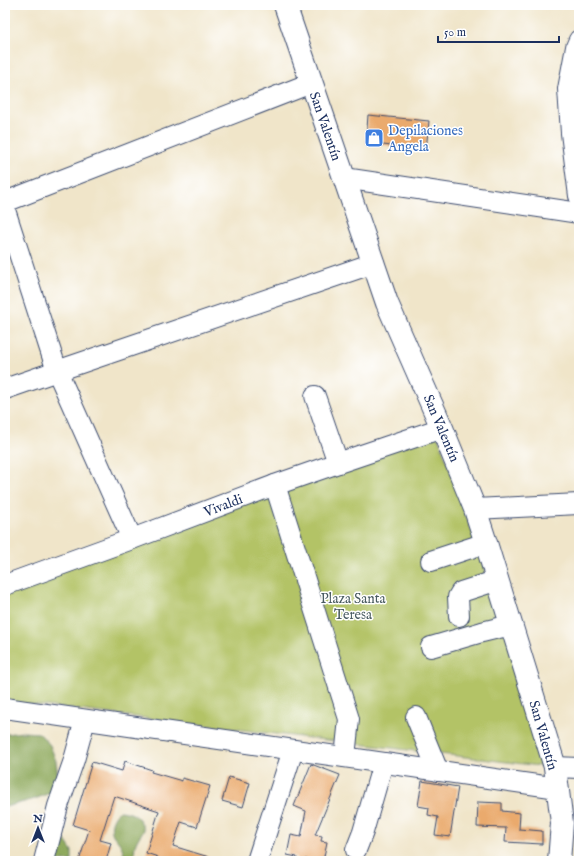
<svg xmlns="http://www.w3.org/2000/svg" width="584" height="866" font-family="'IM FELL English',serif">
  <rect width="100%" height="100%" fill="#fff"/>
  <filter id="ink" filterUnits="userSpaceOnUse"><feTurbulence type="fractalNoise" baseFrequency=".025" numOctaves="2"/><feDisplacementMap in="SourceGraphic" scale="8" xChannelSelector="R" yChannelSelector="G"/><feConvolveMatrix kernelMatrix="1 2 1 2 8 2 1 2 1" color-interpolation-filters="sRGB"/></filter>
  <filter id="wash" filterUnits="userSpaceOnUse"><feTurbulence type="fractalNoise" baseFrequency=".012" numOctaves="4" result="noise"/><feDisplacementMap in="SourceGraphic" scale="16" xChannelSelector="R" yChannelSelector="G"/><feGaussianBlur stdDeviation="0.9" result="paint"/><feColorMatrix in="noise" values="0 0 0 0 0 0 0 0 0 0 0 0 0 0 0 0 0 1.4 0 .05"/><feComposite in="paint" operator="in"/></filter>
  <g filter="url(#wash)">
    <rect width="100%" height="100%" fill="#f0e5c9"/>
    <!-- green -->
    <polygon fill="#b3c366" stroke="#677962" points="436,431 556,768 5,701 5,590"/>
    <!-- forest -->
    <g fill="#8ea95b" stroke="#546c5c">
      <polygon points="23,732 39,733 50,745 56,761 58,777 52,792 35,799 5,807 5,734"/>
      <path d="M119 811C133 812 140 816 144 830 136 841 132 847 136 861H124C124 857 124 852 122 848 120 843 116 839 113 835 109 826 113 817 119 811Z"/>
      <polygon points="63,837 72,851 72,861 52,861 56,843"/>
    </g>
    <g id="blocks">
      <!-- building -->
      <g fill="#eaaa6d">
        <polygon points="368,115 429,121 426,150 366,143"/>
        <polygon points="125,761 152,770 151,772 182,781 182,778 210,786 197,827 181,822 173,846 212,858 212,861 157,861 158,857 146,853 159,811 114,796 100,840 111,843 106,861 79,861 89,830 73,825 92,762 122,771"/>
        <polygon points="311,764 340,775 315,835 322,836 321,841 327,842 323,861 316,861 305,859 304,861 296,861 297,857 287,855 291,835 301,837 306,811 294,806"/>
        <polygon points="229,777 250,783 243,807 222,801"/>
        <polygon points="422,781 458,787 450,837 435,835 438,817 428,815 429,808 418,806"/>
        <polygon points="478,802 502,803 502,811 520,813 519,829 542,831 542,844 505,842 506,828 477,827"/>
      </g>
    </g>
  </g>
  <g filter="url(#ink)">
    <use href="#blocks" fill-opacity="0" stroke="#3b4a6e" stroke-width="1"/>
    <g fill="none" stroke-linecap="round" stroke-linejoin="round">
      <!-- minor casing -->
      <g stroke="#3b4a6e" stroke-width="22">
        <g id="minor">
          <polyline points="579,40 576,47 568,89 571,133 579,196"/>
          <polyline points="344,178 579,213"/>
          <polyline points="5,202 311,83"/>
          <polyline points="5,210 57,371 132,539"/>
          <polyline points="5,389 57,371 374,263"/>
          <polyline points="315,396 338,463"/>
          <polyline points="275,485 349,719 345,757"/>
          <polyline points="475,509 579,504"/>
          <polyline points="431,561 486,543"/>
          <polyline points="5,585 132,539 275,485 338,463 442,428"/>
          <polyline points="459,616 458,597 461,592 498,580"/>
          <polyline points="431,647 482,632 511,625"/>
          <polyline points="5,708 558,788"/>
          <polyline points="416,717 438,771"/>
          <polyline points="555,767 579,768"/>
          <polyline points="356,850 363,832 383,763"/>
          <polyline points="258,858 293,750"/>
          <polyline points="44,861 58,806 74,760 85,720"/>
        </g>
      </g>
      <!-- major casing -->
      <g stroke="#3b4a6e" stroke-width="24">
        <polyline id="major" points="285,5 387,303 442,428 475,509 486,543 555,767 562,823 559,861"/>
      </g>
      <!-- minor -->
      <use href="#minor" stroke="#fff" stroke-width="20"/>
      <!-- major -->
      <use href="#major" stroke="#fff" stroke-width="22"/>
    </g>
  </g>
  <!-- icons -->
  <defs>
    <g id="shop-square" transform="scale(1)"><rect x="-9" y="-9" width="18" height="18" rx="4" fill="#3f7fe0" stroke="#fff"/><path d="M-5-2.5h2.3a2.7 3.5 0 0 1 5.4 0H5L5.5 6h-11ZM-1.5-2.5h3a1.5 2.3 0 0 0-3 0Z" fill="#fff"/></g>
  </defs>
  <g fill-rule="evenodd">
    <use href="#shop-square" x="374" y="138"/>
  </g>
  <g text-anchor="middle" stroke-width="3" stroke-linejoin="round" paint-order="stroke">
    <!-- street labels -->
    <g font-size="14" fill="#1b2f5e" stroke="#fff">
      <text transform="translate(326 126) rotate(71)" y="5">San Valentín</text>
      <text transform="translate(442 428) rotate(67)" y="5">San Valentín</text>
      <text transform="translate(223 505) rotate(-21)" y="5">Vivaldi</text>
      <text transform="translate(544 735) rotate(74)" y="5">San Valentín</text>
    </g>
    <!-- shop labels -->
    <g font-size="14" fill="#366cbe" stroke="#fff" text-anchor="start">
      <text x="388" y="135">Depilaciones<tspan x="388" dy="16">Angela</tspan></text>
    </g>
    <!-- park labels -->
    <g font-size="14" fill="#495b60" stroke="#fff">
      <text x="353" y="603">Plaza Santa<tspan x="353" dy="16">Teresa</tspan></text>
    </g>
  </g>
  <!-- margin -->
  <rect width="584" height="866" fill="none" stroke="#fff" stroke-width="20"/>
  <!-- north arrow -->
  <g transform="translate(38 828)" stroke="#ffffff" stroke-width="3" paint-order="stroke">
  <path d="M0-3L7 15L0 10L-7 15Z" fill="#1b2f5e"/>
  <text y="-6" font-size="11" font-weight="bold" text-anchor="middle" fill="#1b2f5e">N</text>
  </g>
  <!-- scale -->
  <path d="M438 36v6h121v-6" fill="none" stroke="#1b2f5e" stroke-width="2"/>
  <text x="444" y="36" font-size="12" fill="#1b2f5e" stroke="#ffffff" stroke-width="3" paint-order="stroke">50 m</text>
</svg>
